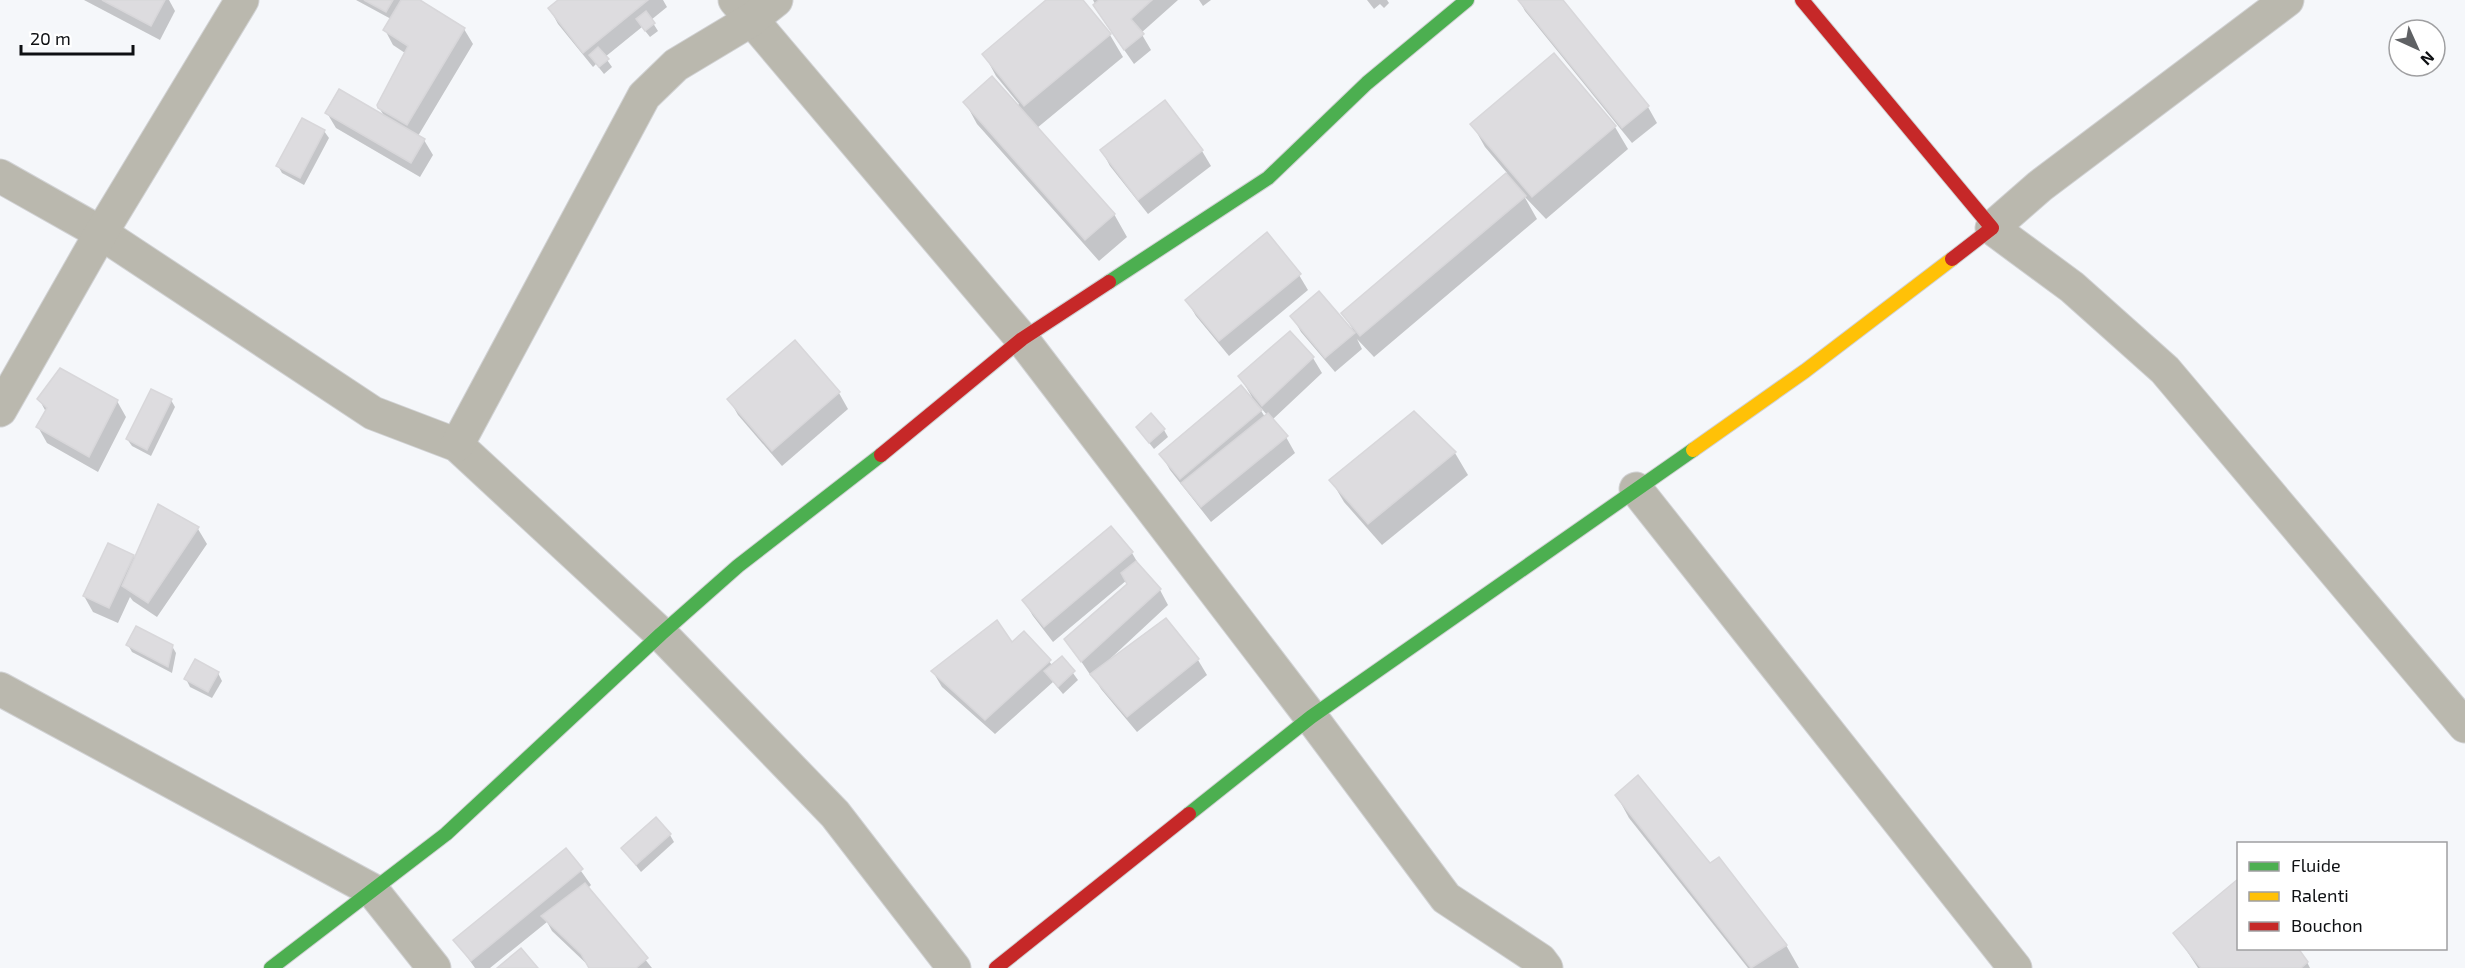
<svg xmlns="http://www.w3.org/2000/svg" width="2465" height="968" font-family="'Exo 2',sans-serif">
  <rect width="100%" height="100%" fill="#f5f7fa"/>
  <!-- shadow -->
  <g fill="#0003" fill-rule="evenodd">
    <polygon points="84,0 169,0 175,11 160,40"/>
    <polygon points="356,0 417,0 464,29 473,44 418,136 424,140 433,155 420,177 336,128 327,113 385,117 379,108 405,53 393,45 385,30 391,19"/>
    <polygon points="560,0 663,0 667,7 651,20 658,31 650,37 642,27 605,57 612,67 604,74 596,64 593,67 558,24 550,9"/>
    <polygon points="1049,0 1081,0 1110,35 1123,57 1037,128 1114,214 1127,237 1099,261 977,124 965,102 1017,106 1019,104 996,76 984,54"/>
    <polygon points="1093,0 1178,0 1141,33 1151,50 1134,64 1104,21"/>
    <polygon points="1199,0 1211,0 1203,6"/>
    <polygon points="1367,0 1387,0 1389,3 1384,8 1380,4 1374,9"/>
    <polygon points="1519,0 1562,0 1648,107 1657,123 1632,143 1525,11"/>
    <polygon points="1554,55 1615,127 1628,149 1546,219 1524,196 1537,219 1374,357 1357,339 1362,349 1335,372 1301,332 1292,316 1353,330 1343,313 1507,173 1485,147 1472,124"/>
    <polygon points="1165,102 1202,151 1211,166 1148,214 1110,166 1102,151"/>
    <polygon points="324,131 329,138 304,185 282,173 278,166"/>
    <polygon points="1299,275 1308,290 1229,356 1196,316 1187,301"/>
    <path d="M1290 333 1313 358 1322 373 1272 420 1286 437 1295 453 1211 522 1170 470 1161 454 1252 397 1240 377ZM1261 408 1267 415 1265 417 1260 409Z"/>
    <polygon points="795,342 839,393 848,409 782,466 738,415 729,399"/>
    <polygon points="39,399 117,401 126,417 98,472 47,443 38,427 46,412"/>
    <polygon points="171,400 175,407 151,456 132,446 127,439"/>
    <polygon points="1414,413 1455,453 1468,475 1382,545 1344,502 1331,480"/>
    <polygon points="1137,428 1164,430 1168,437 1154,449"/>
    <polygon points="158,507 198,529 207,544 157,617 133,601 130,597 118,623 93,612 84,596 133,556 135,560"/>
    <polygon points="1111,528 1132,553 1142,570 1160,590 1168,605 1111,658 1112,659 1166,620 1198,660 1207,675 1137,732 1101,689 1092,674 1091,676 1066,639 1129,585 1127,580 1053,642 1033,616 1024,601"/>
    <polygon points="1024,633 1053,666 1062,658 1078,680 1063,694 1053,682 995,734 942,687 933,672 1012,644"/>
    <polygon points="128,645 172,646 176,653 172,673 132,652"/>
    <polygon points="218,673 222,681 212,698 190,687 186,679"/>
    <polygon points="1617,796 1709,865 1786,945 1799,968 1748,968 1629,818"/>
    <polygon points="670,835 674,842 641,872 623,849"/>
    <polygon points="566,850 591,885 588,888 652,968 591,968 552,931 547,922 490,968 475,968 455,940"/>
    <polygon points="2238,881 2238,948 2307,962 2310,968 2198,968 2175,933"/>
  </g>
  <!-- building -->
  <g fill="#dddcdf" stroke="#d8d7da" stroke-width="1.5">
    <polygon points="102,0 165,0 151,26"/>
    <polygon points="364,0 393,0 386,12"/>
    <polygon points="401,0 420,0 465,28 407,125 378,108 377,105 408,46 383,30"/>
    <polygon points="558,0 648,0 583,53 548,8"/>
    <polygon points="1046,0 1083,0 1111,34 1024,106 982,54"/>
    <polygon points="1099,0 1152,0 1131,19 1144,34 1124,50 1093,5"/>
    <polygon points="1518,0 1563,0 1649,106 1622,128"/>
    <polygon points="646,11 655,23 645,31 636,19"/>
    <polygon points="598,47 609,59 599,67 589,55"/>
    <polygon points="1554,53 1616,126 1532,197 1470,124"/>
    <polygon points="992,76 1115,214 1085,240 963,102"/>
    <polygon points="339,89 425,139 411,163 325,113"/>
    <polygon points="1165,100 1203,150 1138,200 1100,150"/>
    <polygon points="302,118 325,130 300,178 276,166"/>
    <polygon points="1506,173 1526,196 1360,336 1341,313"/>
    <polygon points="1267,232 1301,274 1219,341 1185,300"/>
    <polygon points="1319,291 1355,333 1325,358 1290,316"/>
    <polygon points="1290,331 1314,357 1262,406 1238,376"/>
    <polygon points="795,340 840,392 772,451 727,399"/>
    <polygon points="60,368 118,400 89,457 36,427 47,408 37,399"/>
    <polygon points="1241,385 1262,410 1180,479 1159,454"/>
    <polygon points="151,389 172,399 147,450 126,439"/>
    <polygon points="1414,411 1456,452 1368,524 1329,480"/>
    <polygon points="1151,413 1165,429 1149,443 1136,427"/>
    <polygon points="1268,413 1288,436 1201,507 1181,483"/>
    <polygon points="158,504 199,527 148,603 122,586"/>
    <polygon points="1111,526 1133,552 1044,627 1022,600"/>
    <polygon points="108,543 134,555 109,608 83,596"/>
    <polygon points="1136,561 1161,589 1081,662 1064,639 1127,584 1121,573"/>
    <polygon points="1166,618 1199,659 1127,717 1090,674"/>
    <polygon points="997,620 1012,642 1024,631 1051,660 985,720 931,671"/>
    <polygon points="136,626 173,645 168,667 126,645"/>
    <polygon points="1062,656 1075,671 1058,687 1044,671"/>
    <polygon points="195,659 219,672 208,692 184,679"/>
    <polygon points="1638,775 1710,863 1719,857 1787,945 1751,968 1615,795"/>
    <polygon points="656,817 671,834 636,865 621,848"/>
    <polygon points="566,848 583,869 471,961 453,940"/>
    <polygon points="2238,879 2238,948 2298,948 2308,962 2301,968 2201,968 2173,933"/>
    <polygon points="585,883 648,958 636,968 589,968 581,954 541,916"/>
    <polygon points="521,948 538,968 497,968"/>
  </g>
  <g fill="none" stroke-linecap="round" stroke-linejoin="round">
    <!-- street casing -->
    <g stroke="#d1d2d4" stroke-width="35">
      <g id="street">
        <polyline points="735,0 1022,339 1311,717 1446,898 1540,960 1546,968"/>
        <polyline points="2287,0 2040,186 1992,228 2072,287 2165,370 2465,726"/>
        <polyline points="0,176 101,233 373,413 457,445 661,634 835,814 954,968"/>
        <polyline points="0,410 101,233 242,0"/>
        <polyline points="457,445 644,96 676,65 751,20 776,0"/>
        <polyline points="1636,489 2015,968"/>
        <polyline points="0,689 372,890 434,968"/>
      </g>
    </g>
    <!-- fast casing -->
    <g stroke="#d1d2d4" stroke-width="16">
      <g id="fast">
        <polyline points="1109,282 1268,178 1367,83 1467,0"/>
        <polyline points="1189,814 1311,717 1693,450"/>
        <polyline points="271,968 446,834 661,634 738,566 881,455"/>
      </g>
    </g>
    <!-- slow casing -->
    <g stroke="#d1d2d4" stroke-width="16">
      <polyline id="slow" points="1693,450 1805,371 1952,259"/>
    </g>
    <!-- jam casing -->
    <g stroke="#d1d2d4" stroke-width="16">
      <g id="jam">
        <polyline points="1802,0 1992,228 1952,259"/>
        <polyline points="881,455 1022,339 1109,282"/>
        <polyline points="996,968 1189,814"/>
      </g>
    </g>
    <!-- street -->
    <use href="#street" stroke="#bab8ae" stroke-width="33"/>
    <!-- fast -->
    <use href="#fast" stroke="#4caf50" stroke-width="14"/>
    <!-- slow -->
    <use href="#slow" stroke="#ffc107" stroke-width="14"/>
    <!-- jam -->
    <use href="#jam" stroke="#c62828" stroke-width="14"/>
  </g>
  <!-- legend -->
  <rect x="2237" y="842" width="210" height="108" fill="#ffffff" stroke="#9f9fa1" stroke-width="1.5"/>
  <rect x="2249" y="862" width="30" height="9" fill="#4caf50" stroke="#9f9fa1" stroke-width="1.5"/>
  <text x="2291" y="872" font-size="18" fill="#0e1013">Fluide</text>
  <rect x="2249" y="892" width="30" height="9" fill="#ffc107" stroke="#9f9fa1" stroke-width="1.5"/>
  <text x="2291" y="902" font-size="18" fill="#0e1013">Ralenti</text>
  <rect x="2249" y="922" width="30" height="9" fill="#c62828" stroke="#9f9fa1" stroke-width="1.5"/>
  <text x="2291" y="932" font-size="18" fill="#0e1013">Bouchon</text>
  <!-- north arrow -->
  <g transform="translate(2417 48) rotate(135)"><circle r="28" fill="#ffffff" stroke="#9f9fa1" stroke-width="1.5"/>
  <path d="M0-4.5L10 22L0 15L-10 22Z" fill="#5f6164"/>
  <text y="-9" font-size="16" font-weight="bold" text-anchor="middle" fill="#0e1013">N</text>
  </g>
  <!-- scale -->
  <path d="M21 45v9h112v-9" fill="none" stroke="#0e1013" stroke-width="3"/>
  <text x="30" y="45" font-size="18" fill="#0e1013" stroke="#ffffff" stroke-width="4.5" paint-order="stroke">20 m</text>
</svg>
